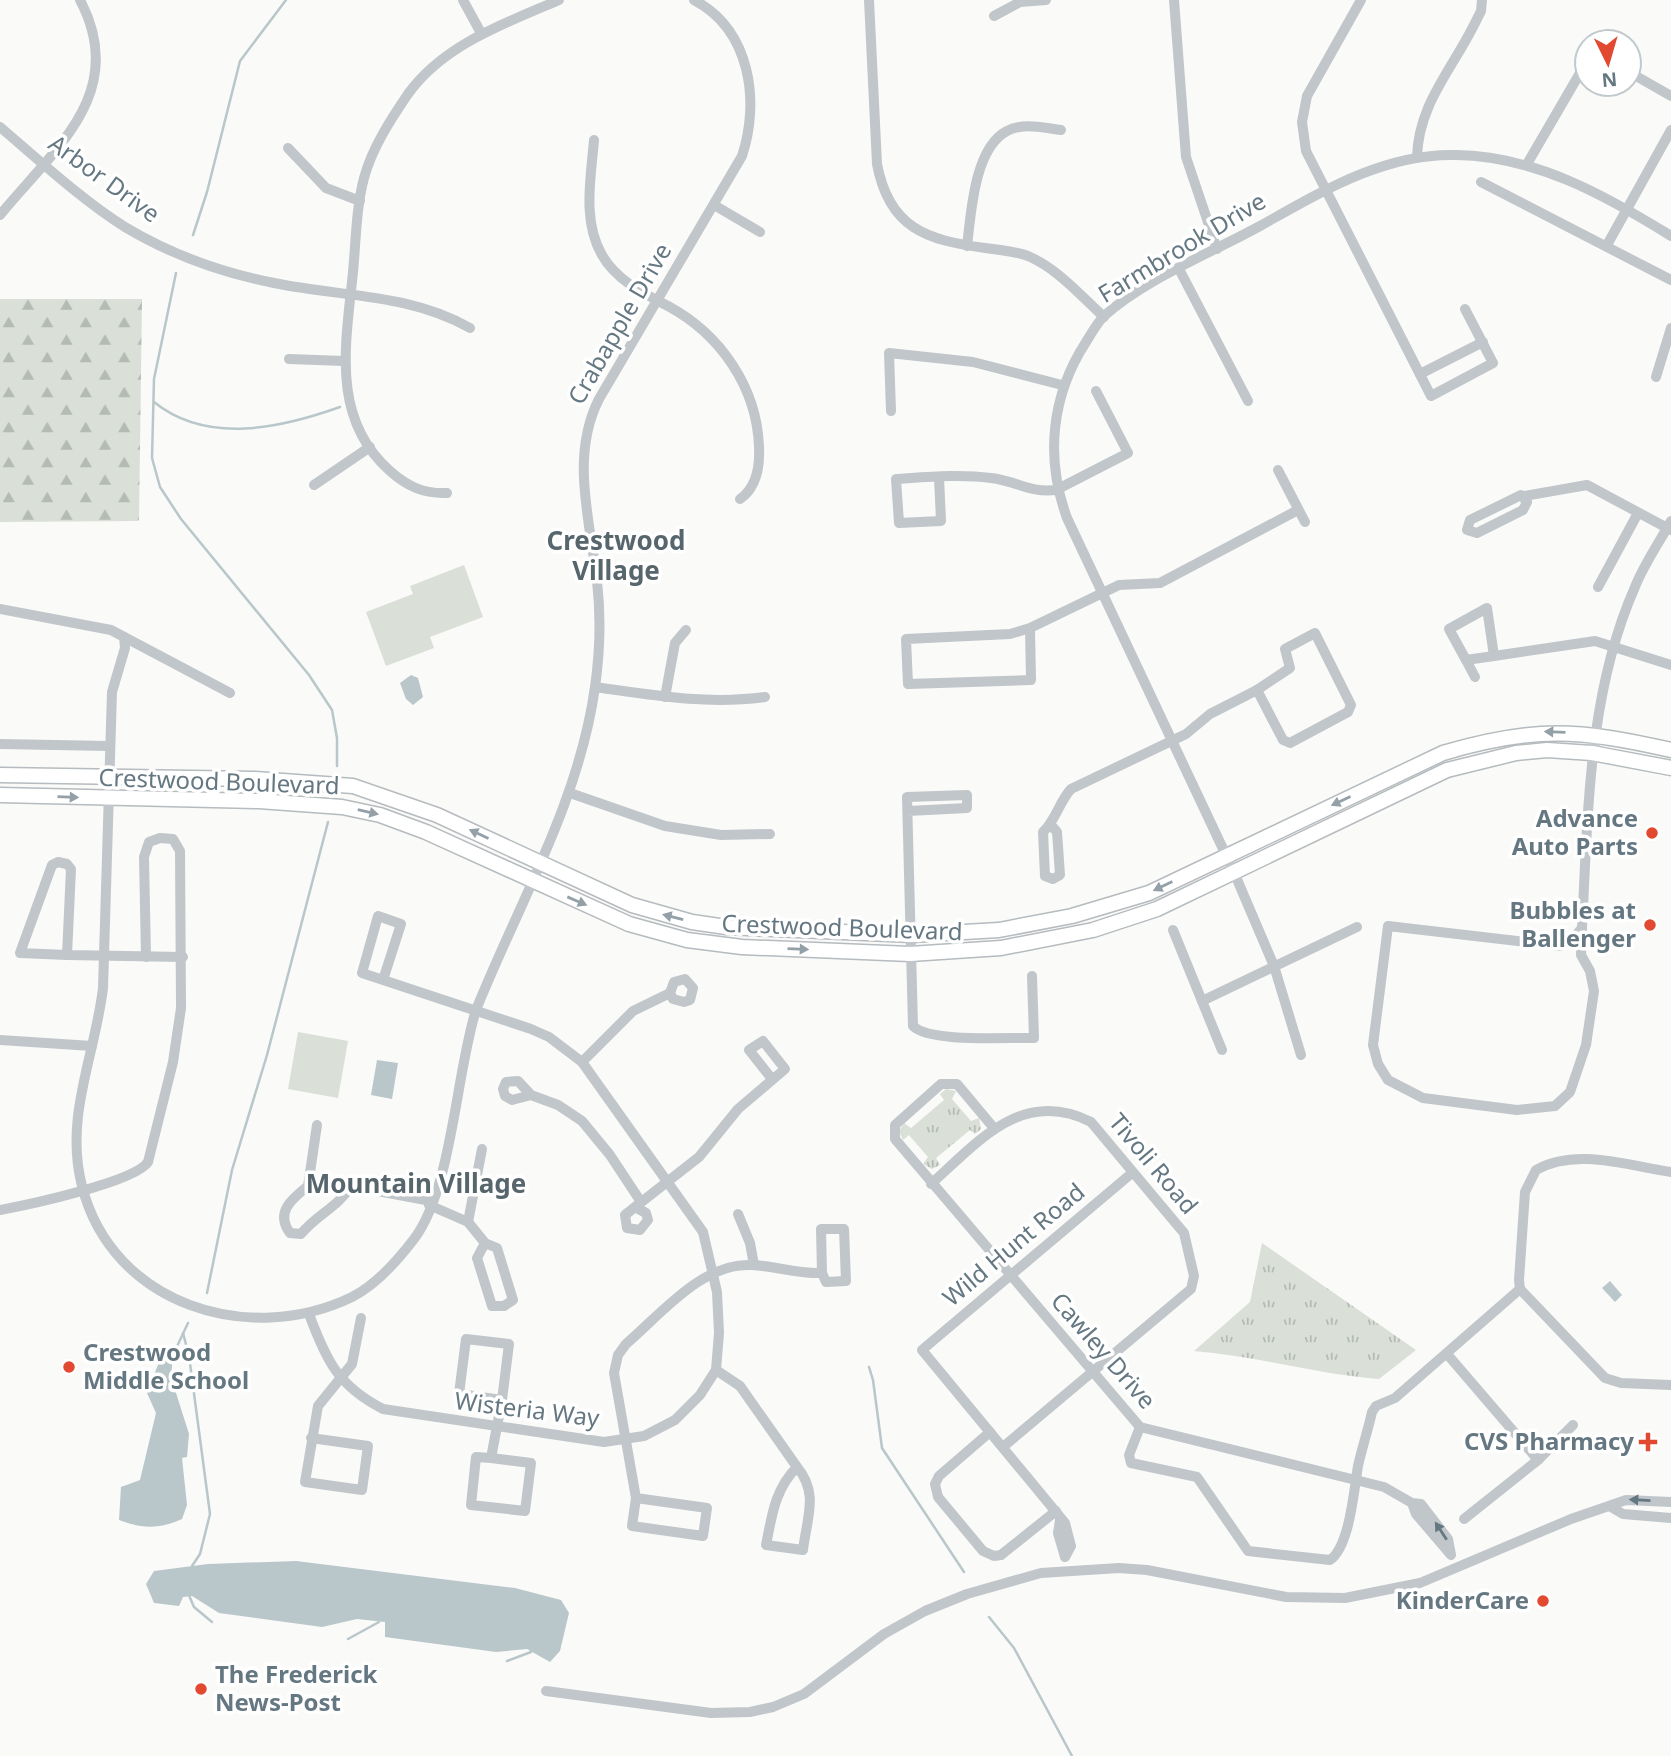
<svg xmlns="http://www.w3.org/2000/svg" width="1671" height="1756" font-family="'Noto Sans',sans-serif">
  <defs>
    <pattern id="forest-firs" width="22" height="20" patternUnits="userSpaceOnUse" patternTransform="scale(1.75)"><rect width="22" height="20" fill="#dadfd7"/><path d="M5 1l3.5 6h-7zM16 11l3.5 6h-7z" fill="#b4bab4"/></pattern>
    <pattern id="park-tufts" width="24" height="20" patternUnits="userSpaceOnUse" patternTransform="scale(1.75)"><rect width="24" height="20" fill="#dadfd7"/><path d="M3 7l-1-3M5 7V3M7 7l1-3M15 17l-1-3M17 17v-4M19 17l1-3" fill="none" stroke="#b4bab4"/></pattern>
  </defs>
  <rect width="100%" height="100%" fill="#fafaf8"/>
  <!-- green -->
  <g fill="#dadfd7">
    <polygon points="464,565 483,617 430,637 434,648 386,666 366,612 413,594 410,586"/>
    <polygon points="298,1032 348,1041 338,1098 288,1089"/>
  </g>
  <!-- forest -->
  <polygon fill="url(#forest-firs)" points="0,299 142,299 139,521 0,522"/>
  <!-- park -->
  <g fill="url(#park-tufts)">
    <polygon points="946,1089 956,1091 952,1099 971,1121 979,1118 981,1129 975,1134 970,1130 936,1158 940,1165 932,1169 923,1164 928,1157 909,1135 903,1140 899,1131 904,1123 911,1128 944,1100 940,1094"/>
    <path d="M1262 1243 1416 1350 1379 1379C1317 1374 1256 1356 1194 1351L1250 1302Z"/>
  </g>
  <!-- water -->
  <g fill="#b9c7ca">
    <polygon points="411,675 418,678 423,697 413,705 406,699 400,683"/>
    <polygon points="377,1060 398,1063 392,1099 371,1095"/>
    <polygon points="1610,1281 1622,1295 1615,1302 1602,1288"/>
    <path d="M167 1354 173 1355 171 1377 189 1434 187 1457 182 1458 187 1505 182 1519C160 1529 142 1529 119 1520L121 1487 140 1480 156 1413 147 1393 159 1362Z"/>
    <polygon points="296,1561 515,1588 561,1600 569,1613 560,1651 550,1662 527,1649 496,1652 385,1637 385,1622 357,1619 322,1627 219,1613 192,1596 183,1597 179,1606 154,1603 146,1584 154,1571 208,1564"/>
  </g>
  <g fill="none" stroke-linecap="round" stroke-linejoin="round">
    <!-- stream -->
    <g stroke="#b9c7ca" stroke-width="2.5">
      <polyline points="193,235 207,192 240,61 286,0"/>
      <polyline points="176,273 154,379 152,458 160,487 181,519 309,675 332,710 337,738 337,766"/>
      <path d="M154 402C207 445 281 428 340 407"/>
      <polyline points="207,1293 232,1170 267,1055 328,822"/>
      <polyline points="183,1333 189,1356 210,1514 200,1554 192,1566"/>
      <polyline points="173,1355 188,1323"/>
      <polyline points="869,1367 873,1380 882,1448 964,1572"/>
      <polyline points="188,1593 194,1607 212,1622"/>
      <polyline points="989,1617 1014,1648 1072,1756"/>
      <polyline points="348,1639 379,1622"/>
      <polyline points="507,1661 531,1652"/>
    </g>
    <!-- major casing -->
    <g stroke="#b5bbbe" stroke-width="17">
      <g id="major">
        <path d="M0 775 255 779 353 786 437 815 632 905 692 922 726 927 912 935 999 930 1072 916 1149 893 1443 753C1534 726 1579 729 1671 750"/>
        <polyline points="0,795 259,801 342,807 380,815 426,832 629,924 687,940 742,947 910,954 1001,948 1093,930 1157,909 1447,770 1516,753 1547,750 1592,753 1671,768"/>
      </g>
    </g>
    <!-- minor -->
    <g stroke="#c1c6ca" stroke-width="10">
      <polyline points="463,0 481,33"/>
      <path d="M869 0 877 164C889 228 926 240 985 248 999 250 1015 251 1028 256 1058 269 1080 295 1104 317"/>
      <polyline points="1174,0 1186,157 1217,249"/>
      <polyline points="1361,0 1307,96 1302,122 1306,151 1431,396 1493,363 1465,309"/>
      <polyline points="994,16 1020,2 1046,0"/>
      <polyline points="1629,72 1671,96"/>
      <path d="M0 127C39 160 82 200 125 227 170 254 223 273 274 283 341 297 408 293 470 328"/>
      <path d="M594 140C591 177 582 221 602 255 616 280 643 293 668 306 720 334 757 387 759 447 760 467 757 487 740 499"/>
      <polyline points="288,148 326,188 360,201"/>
      <path d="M1417 158C1418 105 1451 71 1474 25L1481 11 1482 0"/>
      <polyline points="1527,164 1587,61"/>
      <polyline points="1481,182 1671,280"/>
      <polyline points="714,205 760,232"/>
      <path d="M0 215C55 148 129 93 80 0"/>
      <polyline points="1607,245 1671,130"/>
      <path d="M967 246C971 214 974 148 1007 131 1023 122 1044 128 1061 130"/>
      <polyline points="1179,269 1248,401"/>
      <polyline points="289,359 344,361"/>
      <polyline points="1420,374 1483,342"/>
      <polyline points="1656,377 1671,328"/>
      <polyline points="891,411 889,353 973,362 1062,385"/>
      <polyline points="1278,470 1305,522"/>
      <path d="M939 477 941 521 899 523 896 479C928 477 960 474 991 478 1017 481 1029 493 1056 490L1128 453 1096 391"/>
      <polyline points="314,485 370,447"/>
      <path d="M447 493C423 494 407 486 390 471 330 418 346 343 353 272 356 241 356 208 364 178 372 148 391 119 408 94 444 44 506 23 559 0"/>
      <polygon points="1521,495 1527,502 1523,510 1477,533 1467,530 1470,520"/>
      <polyline points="1524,496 1587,485 1671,530"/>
      <polyline points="1598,587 1638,513"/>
      <polygon points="1487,608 1494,656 1466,660 1449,629"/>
      <polyline points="0,609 111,630 230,693"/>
      <polyline points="1030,628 1031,680 908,684 906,639 1010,634 1030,628 1119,585 1160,583 1298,510"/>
      <polygon points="1315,633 1351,705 1348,712 1290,743 1283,740 1257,690 1290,668 1285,649"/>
      <path d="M124 637 125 648 112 692 103 988C95 1056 64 1117 82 1186 112 1305 249 1347 352 1297 376 1285 398 1260 414 1239 452 1189 456 1073 476 1010 519 903 579 802 595 687 600 652 601 616 597 581 590 520 570 456 599 399L742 156C760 102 751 30 694 0"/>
      <polyline points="1494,656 1595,641 1671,665"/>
      <polyline points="1466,660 1475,677"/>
      <path d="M595 687C652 695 706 705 765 697"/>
      <polyline points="665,697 675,643 686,630"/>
      <polyline points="0,744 109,746"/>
      <polyline points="570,793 665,826 721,835 770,834"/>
      <path d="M908 811 967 808V795L907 797 913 1026C930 1043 1008 1037 1034 1038L1032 976"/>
      <path d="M1051 825 1057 832 1060 875 1053 879 1045 876 1043 832C1056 820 1059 802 1071 789L1186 734 1210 714 1257 690"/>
      <polygon points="1388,926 1560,946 1569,943 1582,928 1581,955 1590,971 1594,991 1586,1045 1570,1092 1555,1106 1517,1110 1423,1098 1388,1080 1378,1064 1373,1045"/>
      <path d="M1582 928C1588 814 1588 693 1635 587 1644 564 1659 543 1671 521"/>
      <polyline points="1173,930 1222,1050"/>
      <polyline points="67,955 20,953 52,865 58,862 67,864 71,869 67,955 183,957"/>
      <polyline points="1202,1001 1357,927"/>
      <polyline points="0,1040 92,1046"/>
      <path d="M1301 1055 1274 966 1233 870 1067 518C1045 458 1051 396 1086 342 1091 334 1097 323 1104 316 1145 279 1211 253 1260 226 1321 192 1384 153 1456 155 1535 156 1605 195 1671 236"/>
      <polyline points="582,1062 633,1011 670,993 674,982 685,979 693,988 690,1000 684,1002 673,999 670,993"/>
      <polyline points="531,1095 512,1100 505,1096 503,1089 506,1082 518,1081 531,1095 558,1105 582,1121 610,1155 641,1202"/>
      <polyline points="993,1127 957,1084 941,1084 895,1125 895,1139 1140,1427 1384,1487 1412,1503 1421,1504 1448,1539 1451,1555 1416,1514 1412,1503"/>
      <path d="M1671 1172C1629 1166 1576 1147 1536 1170L1525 1192 1519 1280 1520 1289 1605 1378 1621 1383 1671 1385"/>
      <path d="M313 1182 351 1186C337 1208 316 1215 301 1234L290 1233C273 1210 296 1196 313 1182Z"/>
      <path d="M931 1184C978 1142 1022 1087 1091 1122L1184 1233 1194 1276 1191 1289 1003 1447"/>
      <polyline points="308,1186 317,1125"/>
      <polyline points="351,1186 431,1201"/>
      <polyline points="429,1205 468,1222 485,1243 497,1248 513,1300 504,1306 492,1306 477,1258 485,1243"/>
      <polyline points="635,1207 625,1215 627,1228 640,1230 648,1220 646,1213 635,1207 699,1157 738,1109 785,1069 763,1041 749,1050 772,1079"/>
      <path d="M0 1210C27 1205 135 1182 148 1162L173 1062 181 1008 180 851 173 839 160 838 149 842 144 857 146 957"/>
      <polyline points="738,1214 750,1243 754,1265"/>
      <polyline points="468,1222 482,1149"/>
      <path d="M309 1314C326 1360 338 1386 383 1409L604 1442 644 1436 675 1420 700 1395 716 1370 719 1333 717 1292 703 1232 582 1062 549 1037 531 1029 362 973 378 916 401 924 383 980"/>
      <polyline points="1447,1354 1538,1460"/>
      <path d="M716 1370 740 1386 797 1467C775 1489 772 1515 766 1545L803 1550C807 1517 819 1493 797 1467"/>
      <path d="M1140 1427 1129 1455 1131 1463 1197 1477 1248 1551 1330 1560C1350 1546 1354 1489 1358 1466 1362 1448 1368 1430 1372 1412L1376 1406 1395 1398 1520 1289"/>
      <polyline points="990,1432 939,1476 935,1484 938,1497 983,1551 994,1556 1001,1555 1056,1511"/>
      <polyline points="311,1438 368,1446 362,1490 305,1482 318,1406 352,1364 361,1318"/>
      <polyline points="491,1458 476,1457 471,1505 525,1511 531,1463 491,1458 502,1400 459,1394 466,1339 509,1344 502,1400"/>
      <path d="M636 1498 707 1508 703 1536 632 1526 636 1498 614 1373 618 1355 626 1344C661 1314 703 1262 752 1265 777 1266 795 1274 822 1273L821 1229H844L846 1281 826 1282 822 1273"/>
      <polyline points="1611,1507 1623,1514 1671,1518"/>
      <polyline points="1464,1519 1538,1460 1573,1425"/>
      <polyline points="1060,1520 1058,1533 1065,1557 1071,1546 1065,1523 922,1350 1132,1173"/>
      <polyline points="546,1691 711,1713 750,1712 773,1707 804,1694 884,1634 925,1611 967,1594 1041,1573 1119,1568 1147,1570 1286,1597 1345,1598 1420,1583 1571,1519 1626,1500 1671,1502"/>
    </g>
    <!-- major -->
    <use href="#major" stroke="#fff" stroke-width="14"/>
  </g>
  <!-- one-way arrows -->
  <defs><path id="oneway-solid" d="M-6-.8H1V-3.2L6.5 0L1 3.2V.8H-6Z" transform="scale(1.75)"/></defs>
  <g fill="#93a0a8">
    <use href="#oneway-solid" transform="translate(1555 732) rotate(-178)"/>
    <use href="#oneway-solid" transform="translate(68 797) rotate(2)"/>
    <use href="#oneway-solid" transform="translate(1341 801) rotate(155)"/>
    <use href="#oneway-solid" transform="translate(368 812) rotate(13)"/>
    <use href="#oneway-solid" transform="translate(479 834) rotate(-155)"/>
    <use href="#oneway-solid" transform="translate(1163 886) rotate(154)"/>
    <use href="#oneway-solid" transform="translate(577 901) rotate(23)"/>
    <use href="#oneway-solid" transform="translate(673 917) rotate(-166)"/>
    <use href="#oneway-solid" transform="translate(798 949) rotate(2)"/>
  </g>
  <g fill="#657882">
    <use href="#oneway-solid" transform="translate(1640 1500) rotate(-177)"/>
    <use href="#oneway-solid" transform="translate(1441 1531) rotate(-123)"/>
  </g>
  <!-- markers -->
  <g fill="#e14931" stroke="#fff" stroke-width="2.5">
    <circle cx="1652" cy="833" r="7"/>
    <circle cx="1650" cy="925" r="7"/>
    <circle cx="69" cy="1367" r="7"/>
    <path d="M1644.5 1431.5h7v7h7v7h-7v7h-7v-7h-7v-7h7z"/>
    <circle cx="1543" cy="1601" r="7"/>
    <circle cx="201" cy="1689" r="7"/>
  </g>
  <g text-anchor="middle" stroke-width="7" stroke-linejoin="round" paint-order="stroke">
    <!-- street labels -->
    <g font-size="24" fill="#657882" stroke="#fff">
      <text transform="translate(104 179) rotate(36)" y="8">Arbor Drive</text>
      <text transform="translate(1182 248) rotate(-31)" y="8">Farmbrook Drive</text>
      <text transform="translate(620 324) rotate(-60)" y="8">Crabapple Drive</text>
      <text transform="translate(219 782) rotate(2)" y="8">Crestwood Boulevard</text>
      <text transform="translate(842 928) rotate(2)" y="8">Crestwood Boulevard</text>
      <text transform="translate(1153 1164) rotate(50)" y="8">Tivoli Road</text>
      <text transform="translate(1014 1245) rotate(-40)" y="8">Wild Hunt Road</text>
      <text transform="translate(1103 1351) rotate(49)" y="8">Cawley Drive</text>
      <text transform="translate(527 1410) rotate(7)" y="8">Wisteria Way</text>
    </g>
    <!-- poi labels -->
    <g font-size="24" font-weight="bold" fill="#657882" stroke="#fff" text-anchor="end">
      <text x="1638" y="827">Advance<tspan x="1638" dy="28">Auto Parts</tspan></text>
      <text x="1636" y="919">Bubbles at<tspan x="1636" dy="28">Ballenger</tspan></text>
      <text x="83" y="1361" text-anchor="start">Crestwood<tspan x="83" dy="28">Middle School</tspan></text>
      <text x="1634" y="1450">CVS Pharmacy</text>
      <text x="1529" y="1609">KinderCare</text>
      <text x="215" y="1683" text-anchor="start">The Frederick<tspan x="215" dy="28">News-Post</tspan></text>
    </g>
    <!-- neighbourhood labels -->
    <g font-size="26" font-weight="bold" fill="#57666d" stroke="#fff">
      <text x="616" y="550">Crestwood<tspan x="616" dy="30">Village</tspan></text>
      <text x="416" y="1193">Mountain Village</text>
    </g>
  </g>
  <!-- north arrow -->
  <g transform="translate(1608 63) rotate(175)"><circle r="33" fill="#ffffff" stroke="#c1c9cd" stroke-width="2"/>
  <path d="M0-5L12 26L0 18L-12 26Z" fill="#e14931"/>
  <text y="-10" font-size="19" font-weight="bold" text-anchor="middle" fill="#657882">N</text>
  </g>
</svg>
